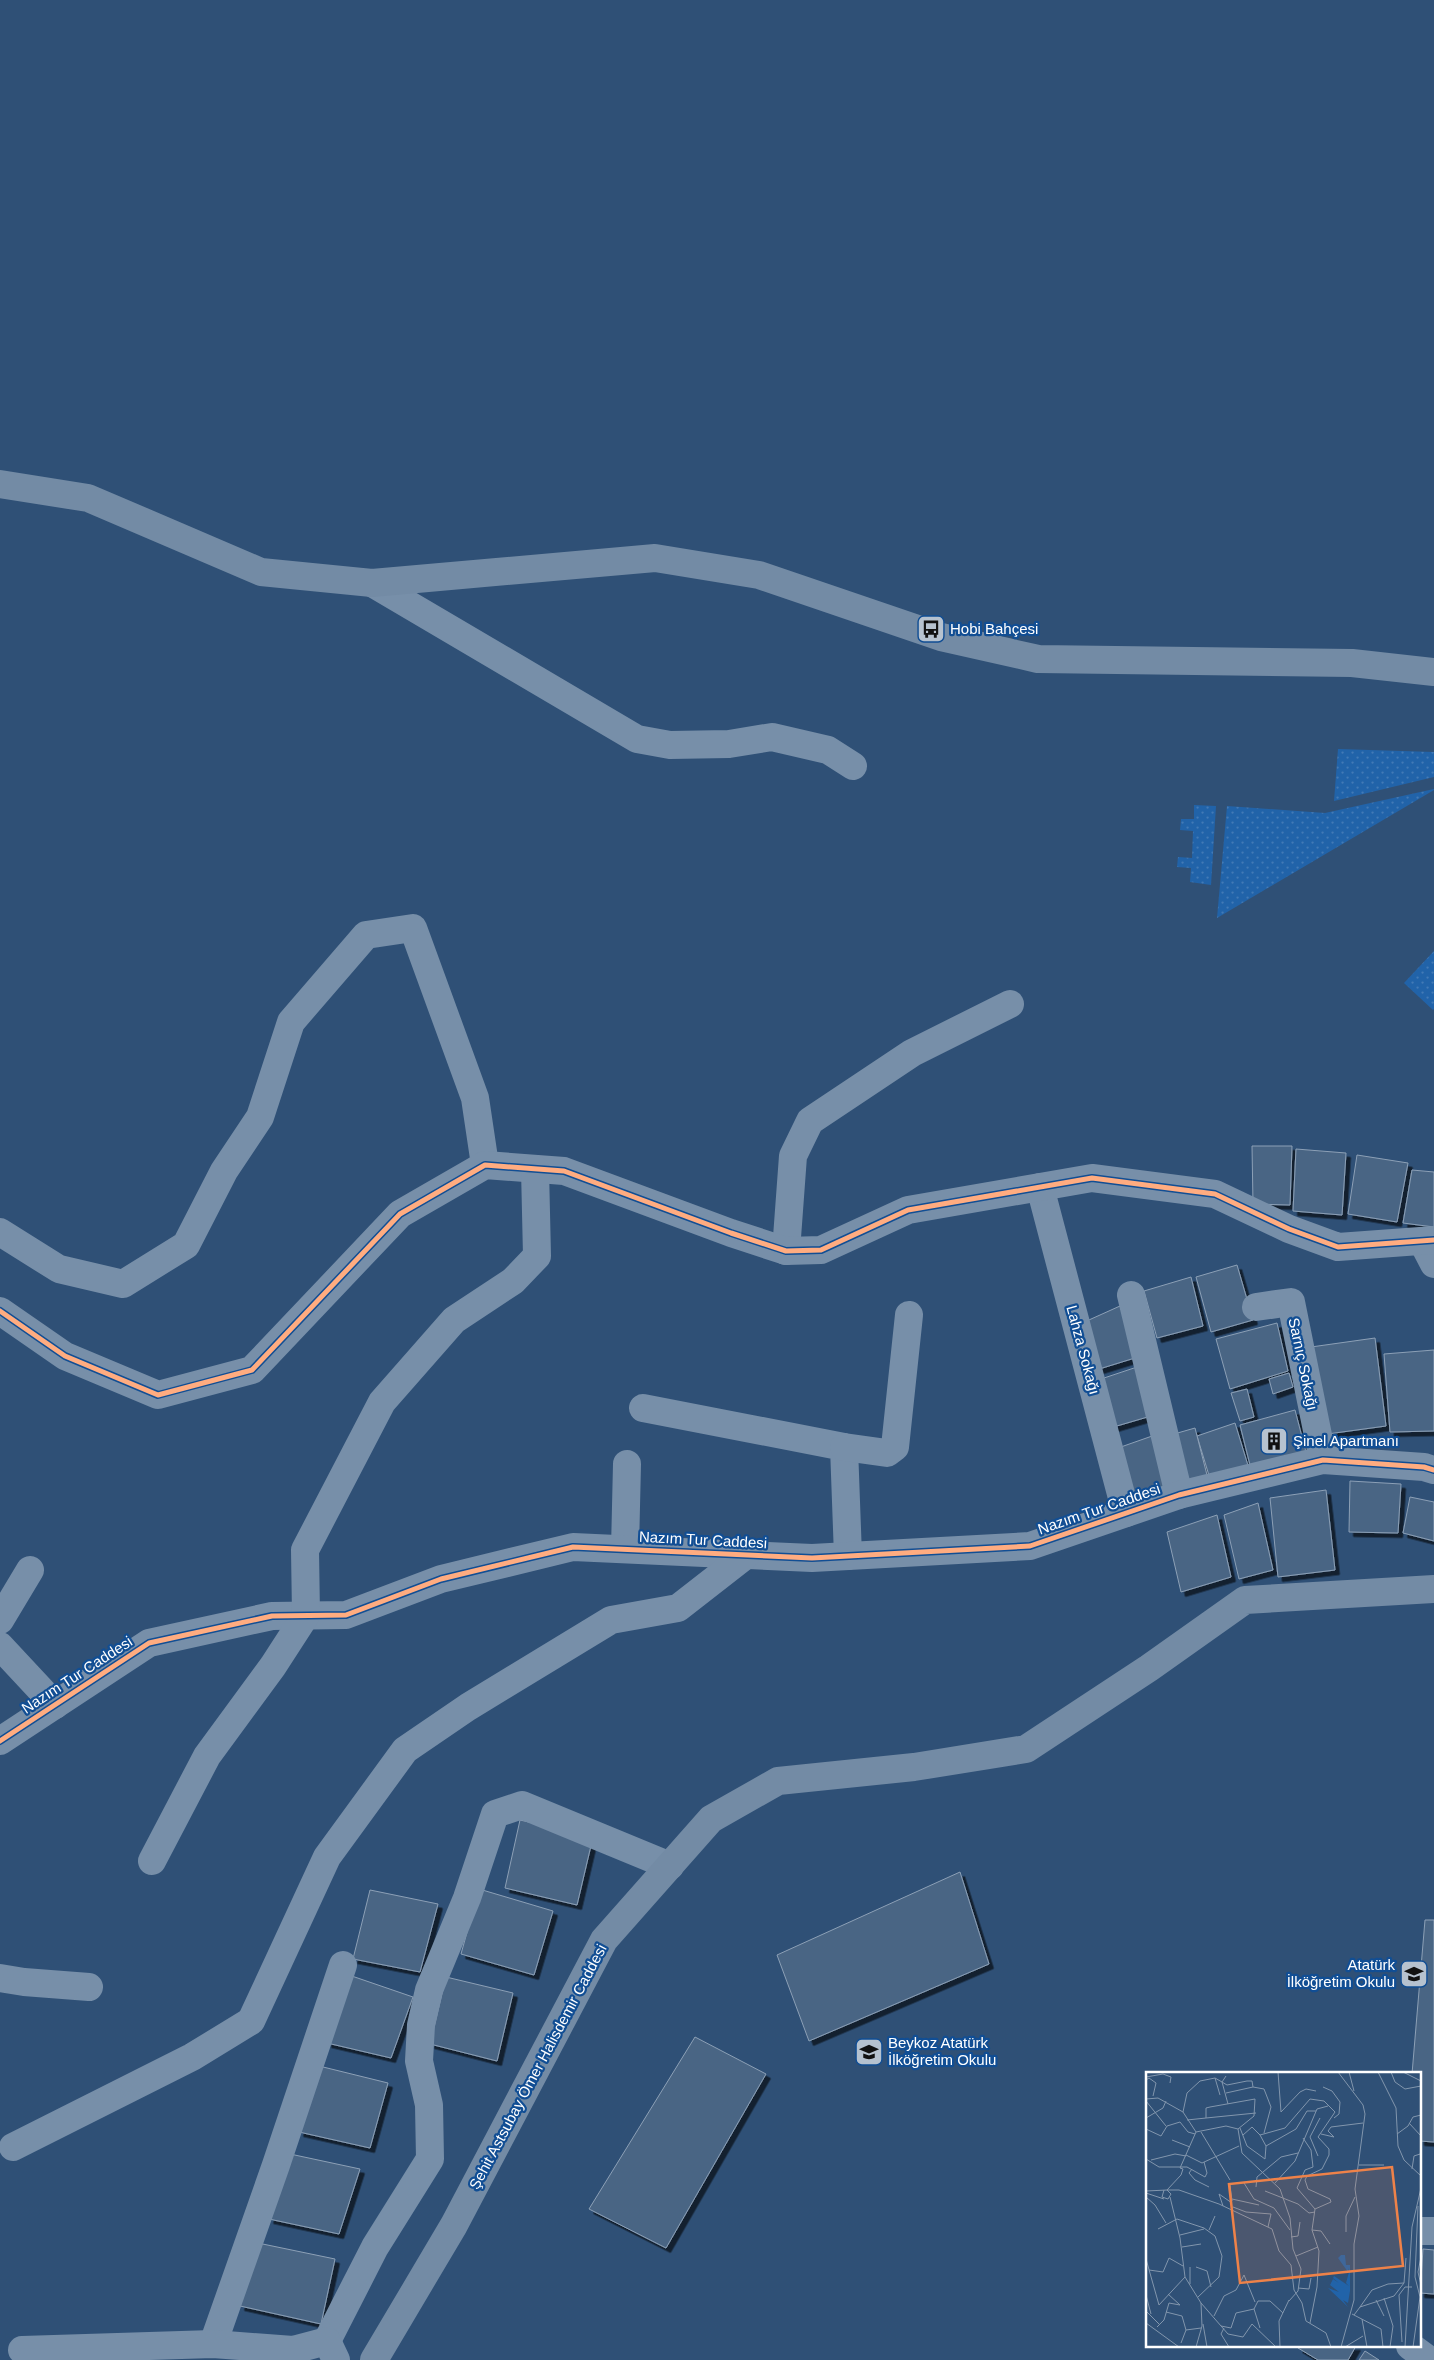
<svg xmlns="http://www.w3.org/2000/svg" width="1434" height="2360" font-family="Helvetica,sans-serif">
  <defs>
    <pattern id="garden-dots" width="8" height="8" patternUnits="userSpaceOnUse" patternTransform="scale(1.25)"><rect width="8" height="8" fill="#2163a9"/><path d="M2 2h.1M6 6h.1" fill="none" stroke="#427ab6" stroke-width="1.8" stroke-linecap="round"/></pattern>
    <filter id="shadow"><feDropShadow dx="4.5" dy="4.5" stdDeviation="0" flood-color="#0009"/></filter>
  </defs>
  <rect width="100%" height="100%" fill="#2f5076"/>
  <!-- garden -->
  <g fill="url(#garden-dots)">
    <polygon points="1338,749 1434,752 1434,777 1334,801"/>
    <polygon points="1434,789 1434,790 1217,918 1227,806 1325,813"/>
    <polygon points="1194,805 1216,806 1211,885 1190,882 1191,868 1177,867 1178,857 1192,858 1193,831 1180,830 1181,819 1194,819"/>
    <polygon points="1434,951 1434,1009 1433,1010 1404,983"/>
  </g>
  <!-- building -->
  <g fill="#4a6584" stroke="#8ca0b6" filter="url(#shadow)">
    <polygon points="1252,1146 1292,1146 1290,1205 1253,1204"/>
    <polygon points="1296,1149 1346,1153 1342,1215 1293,1211"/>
    <polygon points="1357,1155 1408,1163 1397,1222 1348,1214"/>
    <polygon points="1412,1170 1434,1172 1434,1227 1403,1223"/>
    <polygon points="1237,1265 1253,1320 1211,1332 1196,1277"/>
    <polygon points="1191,1277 1203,1326 1157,1338 1144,1291"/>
    <polygon points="1120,1306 1138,1357 1096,1370 1080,1324"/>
    <polygon points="1277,1323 1288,1371 1230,1389 1216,1339"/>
    <polygon points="1375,1338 1386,1426 1320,1435 1311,1347"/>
    <polygon points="1434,1350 1434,1431 1390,1432 1384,1354"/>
    <polygon points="1140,1366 1151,1416 1110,1428 1098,1380"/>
    <polygon points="1289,1373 1293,1387 1273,1394 1269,1379"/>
    <polygon points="1247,1389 1254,1417 1240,1421 1231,1393"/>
    <polygon points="1295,1410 1307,1456 1251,1469 1240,1425"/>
    <polygon points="1235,1423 1250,1472 1211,1482 1197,1436"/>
    <polygon points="1195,1428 1208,1479 1186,1484 1174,1434"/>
    <polygon points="1155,1435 1174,1490 1136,1500 1118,1448"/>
    <polygon points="1350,1481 1401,1484 1398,1533 1349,1532"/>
    <polygon points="1326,1490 1335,1570 1278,1577 1270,1498"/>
    <polygon points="1410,1497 1434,1502 1434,1541 1403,1533"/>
    <polygon points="1258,1503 1273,1570 1239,1579 1224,1515"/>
    <polygon points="1217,1515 1231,1577 1181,1592 1167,1532"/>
    <polygon points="520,1820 593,1837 577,1905 505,1888"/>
    <polygon points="960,1872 989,1964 809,2041 777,1955"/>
    <polygon points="479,1889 553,1911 534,1975 461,1954"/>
    <polygon points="370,1890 438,1904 420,1972 353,1959"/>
    <polygon points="1425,1920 1434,1920 1434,2142 1420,2141 1420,2074 1412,2074"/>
    <polygon points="343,1973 413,1997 391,2058 327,2043"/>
    <polygon points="446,1977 513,1993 497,2061 430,2044"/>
    <polygon points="695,2037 766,2074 666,2248 589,2209"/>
    <polygon points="315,2065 388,2083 370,2148 299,2132"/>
    <polygon points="290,2154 360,2169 339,2234 269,2219"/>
    <polygon points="253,2242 335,2259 321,2324 240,2306"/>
    <polygon points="1423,2249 1434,2250 1434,2294 1420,2293"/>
    <polygon points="1300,2346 1356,2346 1348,2360 1318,2360 1298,2348"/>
    <polygon points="1365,2351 1379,2360 1359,2360"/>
  </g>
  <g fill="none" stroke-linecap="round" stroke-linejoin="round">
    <!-- street -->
    <g stroke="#778fa9" stroke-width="28">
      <polyline points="372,583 637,739 670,745 729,744 772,737 828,750 853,766"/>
      <polyline points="1040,1187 1126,1513"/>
      <polyline points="0,1232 59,1269 123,1284 186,1245 224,1171 260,1117 291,1022 366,935 413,928 475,1098 485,1165"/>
      <polyline points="1422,1241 1434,1264"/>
      <polyline points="786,1251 793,1156 810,1121 912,1053 1010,1004"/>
      <polyline points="1131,1295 1179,1495"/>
      <polyline points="1256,1307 1291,1302 1323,1460"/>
      <polyline points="0,1311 65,1356 158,1395 252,1370 400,1214 485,1165 564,1171 731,1233 786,1251 821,1250 908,1210 1092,1178 1215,1194 1289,1229 1338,1247 1434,1240"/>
      <polyline points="643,1408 844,1447 848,1556"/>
      <polyline points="844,1447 887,1453 895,1447 909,1315"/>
      <polyline points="625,1549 627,1464"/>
      <polyline points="0,1620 30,1570"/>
      <polyline points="0,1646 55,1705"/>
      <polyline points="0,1741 149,1643 272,1616 346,1615 441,1579 573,1547 812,1558 1030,1546 1179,1495 1323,1460 1424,1467 1434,1470"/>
      <polyline points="152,1861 207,1756 273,1666 306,1615 305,1550 382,1402 454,1320 513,1281 537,1256 535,1169"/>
      <polyline points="0,1978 24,1982 89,1987"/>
      <polyline points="13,2147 192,2057 251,2021 327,1857 405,1750 468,1707 611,1620 678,1608 746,1555"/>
      <polyline points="1420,2231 1434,2231"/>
      <polyline points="327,2341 375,2247 430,2159 429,2105 419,2061 421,2025 429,1990 467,1898 495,1814 522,1805 670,1866"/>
      <polyline points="213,2344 276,2165 343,1965"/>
      <polyline points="1410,2346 1429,2360"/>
      <polyline points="22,2350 213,2344 293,2350 327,2341 336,2360"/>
    </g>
    <!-- secondary -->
    <g stroke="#738ba5" stroke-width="28">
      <polyline points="0,484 88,498 261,572 372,583 655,558 759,575 941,637 1038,659 1352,663 1434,672"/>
      <polyline points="374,2360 454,2225 604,1940 711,1819 778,1781 914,1767 1026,1749 1149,1668 1245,1600 1434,1589"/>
    </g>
    <!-- cycleway casing -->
    <g stroke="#114e94" stroke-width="8">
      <g id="cycleway">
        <polyline points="0,1311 65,1356 158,1395 252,1370 400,1214 485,1165 564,1171 731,1233 786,1251 821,1250 908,1210 1092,1178 1215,1194 1289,1229 1338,1247 1434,1240"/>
        <polyline points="0,1741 149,1643 272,1616 346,1615 441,1579 573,1547 812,1558 1030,1546 1179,1495 1323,1460 1424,1467 1434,1470"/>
      </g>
    </g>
    <!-- cycleway -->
    <use href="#cycleway" stroke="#ffac80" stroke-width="5"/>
  </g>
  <!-- icons -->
  <defs>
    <g id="bus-square" transform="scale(1.4375)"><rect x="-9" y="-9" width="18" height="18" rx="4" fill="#b6c2cf" stroke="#114e94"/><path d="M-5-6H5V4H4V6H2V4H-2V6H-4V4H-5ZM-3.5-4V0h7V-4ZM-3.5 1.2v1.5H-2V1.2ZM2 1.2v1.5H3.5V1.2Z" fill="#111"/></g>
    <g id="building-square" transform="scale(1.4375)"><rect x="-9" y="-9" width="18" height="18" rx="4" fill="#b6c2cf" stroke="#114e94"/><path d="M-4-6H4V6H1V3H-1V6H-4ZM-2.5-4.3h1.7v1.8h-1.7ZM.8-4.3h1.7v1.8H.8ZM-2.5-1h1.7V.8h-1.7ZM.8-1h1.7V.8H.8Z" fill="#111"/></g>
    <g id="school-square" transform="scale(1.4375)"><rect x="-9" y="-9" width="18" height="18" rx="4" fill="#b6c2cf" stroke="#114e94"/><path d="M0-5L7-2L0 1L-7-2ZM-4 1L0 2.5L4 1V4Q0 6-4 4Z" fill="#111"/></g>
  </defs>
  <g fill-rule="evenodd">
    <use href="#bus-square" x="931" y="629"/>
    <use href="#building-square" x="1274" y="1441"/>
    <use href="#school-square" x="1414" y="1974"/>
    <use href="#school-square" x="869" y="2052"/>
  </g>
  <g text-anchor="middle" stroke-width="4.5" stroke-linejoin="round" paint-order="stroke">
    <!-- poi labels -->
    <g font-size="15" fill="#fff" stroke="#114e94" text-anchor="start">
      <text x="950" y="634">Hobi Bahçesi</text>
      <text x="1293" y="1446">Şinel Apartmanı</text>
      <text x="1395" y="1970" text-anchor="end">Atatürk<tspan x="1395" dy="17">İlköğretim Okulu</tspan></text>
      <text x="888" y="2048">Beykoz Atatürk<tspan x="888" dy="17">İlköğretim Okulu</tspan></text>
    </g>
    <!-- street labels -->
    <g font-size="15" fill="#fff" stroke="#114e94">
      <text transform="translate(1083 1350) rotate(75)" y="5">Lahza Sokağı</text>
      <text transform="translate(1303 1364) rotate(78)" y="5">Sarnıç Sokağı</text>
      <text transform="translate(1099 1509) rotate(-19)" y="5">Nazım Tur Caddesi</text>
      <text transform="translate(703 1540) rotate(3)" y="5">Nazım Tur Caddesi</text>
      <text transform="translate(77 1675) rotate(-33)" y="5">Nazım Tur Caddesi</text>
      <text transform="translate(538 2067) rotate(-62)" y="5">Şehit Astsubay Ömer Halisdemir Caddesi</text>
    </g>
  </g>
  <!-- overview -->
  <g transform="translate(1146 2072)">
    <rect width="275" height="275" fill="#2f5076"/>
    <path d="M195 183H199L200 193H204V219L198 215 204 219 202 231 197 228 202 235 182 216 193 220 184 213 187 207 193 211 187 206 188 204 203 214 200 211 203 200 202 196V200L192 186Z" fill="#2163a9"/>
    <path fill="none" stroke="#8296ad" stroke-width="1" d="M132 0 135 40 154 20 160 17 170 19M192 0 217 33 219 42 209 117 213 144 208 172V228L195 275M203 0 208 19M232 0 250 36 252 74 258 88 275 104M245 0 249 10 259 17 275 14M257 0 275 9M80 4 76 10 81 13 101 9H106L107 15M0 5 17 2 25 5 24 11M69 6 74 23M0 8 3 6 10 11 7 24M177 15 186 19 194 30 193 42 188 46M80 21 107 15 118 17 125 35 118 61M0 27 12 26 37 40 41 21 54 9 69 6 76 10 82 32M0 29 20 54M37 40 50 60 80 54 92 57 96 81 134 117 144 146 147 177 155 197 152 219 143 229M0 46 17 36 20 29M60 46 110 41M41 48 60 46V36L64 35 109 27 108 44 92 57M263 51 275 64M94 56 101 74 119 87 120 74 114 63 106 55 97 63M0 57 15 64 21 54 34 50 42 60 49 62M55 60 84 108M175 62 188 65 182 59 185 55 217 51M251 62 262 54 267 45 275 43M114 63 139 56 164 27 178 29 189 40 172 65 183 77V83L176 97 161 104 159 108 162 117 184 127 185 130 169 137M157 66 165 78 167 95 159 98 151 116 169 137 166 158 173 179 171 215 164 251M26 68 44 75M120 74 150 57 161 39H170M40 83 56 91 93 74M172 84 164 65 174 46M0 87 13 95H41L59 105 61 101 58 90M5 88 29 82 40 84M213 93H238M46 97 43 101 49 108 63 115M266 97 268 84 274 82M98 111 108 127 128 136 144 158M129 111 149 89 171 37 182 34M84 113 86 129M110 115 111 105 135 85 152 81M21 118 35 103 37 97 34 96 50 60M22 118H33L73 132 126 157 133 179 145 193 148 218 156 231 160 249 180 261 185 275M0 119 21 118 25 122 22 127 16 125 18 118M119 119 152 132 163 141 169 140M0 121 18 127M0 125 9 133 20 151M24 125 34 166 39 205 55 231 56 254 50 275M86 127 113 133M77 134 73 122 86 131M87 135 100 140 125 142 122 155M12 157 31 147 58 156 69 164 76 184 73 205 52 225M63 158 69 144M166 158 175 159 184 172M200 160V144L209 125M34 163 58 157M145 165 152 164 154 150M36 175 55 172M150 184 172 175M275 185 272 200 275 213M0 187 13 233 39 205M44 195V212M50 195 61 199 65 215M3 198 17 200 23 186 37 194M258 211 260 186M152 216 163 217 165 206M0 223 5 242M238 226 247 254 244 275M230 228 238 244M55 231 82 262 97 265 106 252 130 275M214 235 226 218 242 212 258 211M108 237 114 256M0 239 14 253M20 240 36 244 40 258M206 242 235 257 237 275M208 243 214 235 248 224 258 211M68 244 78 224 90 218 98 203 109 230M216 247 221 275M0 251 33 275M57 252 61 275M75 254 85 256 90 241 108 237 112 229H124L137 241M11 255 18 248 23 231 34 233 22 222M78 256 75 262 83 275M256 270 253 223 259 215H266M35 271 40 258 55 256M134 275 133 249 143 228M199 275 217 264M221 275H243M259 275 266 155 275 116M267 275 274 225 269 205 272 134"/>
    <path fill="#ee8249" fill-opacity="0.15" stroke="#ee8249" stroke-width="2.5" d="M246 95 257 194 94 211 83 112Z"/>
    <rect width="275" height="275" fill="none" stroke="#fff" stroke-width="2.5"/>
  </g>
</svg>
